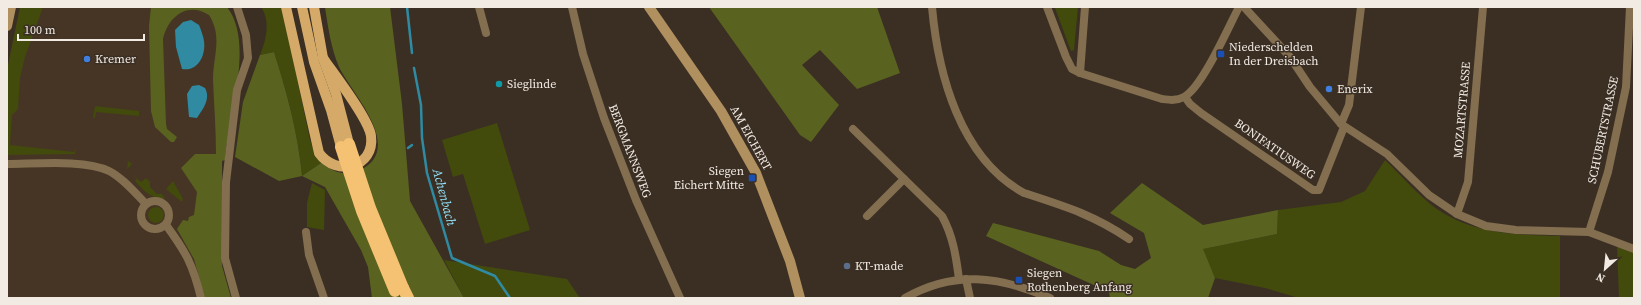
<svg xmlns="http://www.w3.org/2000/svg" width="1641" height="305" font-family="'Source Serif 4',serif">
  <rect width="100%" height="100%" fill="#3b2f24"/>
  <!-- built -->
  <polygon fill="#463525" points="20,7 218,7 222,161 222,266 231,298 7,298 7,70"/>
  <!-- green -->
  <g fill="#424a0c">
    <polygon points="20,7 43,7 25,57 20,78 18,109 12,115 10,145 74,152 76,146 75,154 7,155 7,70"/>
    <path d="M261 7H282L310 140 314 151 321 163 302 176C298 133 287 93 274 52L260 55C266 41 271 21 261 7Z"/>
    <polygon points="1078,7 1074,50 1071,51 1055,8"/>
    <polygon points="95,106 139,111 139,116 96,112 95,118 93,118"/>
    <polygon points="497,123 530,230 485,244 463,174 453,177 442,140"/>
    <path d="M1385 160C1401 175 1416 193 1434 207 1471 234 1516 235 1560 236V298H1299L1265 288 1215 278 1202 249 1277 234 1278 210 1341 202 1365 191Z"/>
    <path d="M128 161 132 164 127 169 141 182 146 178 150 182V187L157 194H162L165 199C150 198 145 192 135 181L137 179 127 169Z"/>
    <polygon points="173,181 183,199 182,202 166,189"/>
    <polygon points="312,183 325,190 324,230 307,227 307,203"/>
    <circle cx="156" cy="215" r="8"/>
    <polygon points="1617,246 1634,252 1634,298 1619,298"/>
    <polygon points="444,260 567,279 580,298 464,298"/>
  </g>
  <!-- forest -->
  <g fill="#59631f">
    <path d="M151 7H227C255 43 228 117 225 160L222 161V266L231 298H205L194 259 177 229 183 220 188 221 189 217 194 215 197 192 181 168 195 154H216C216 129 214 105 213 80 213 56 223 37 209 15 187 1 168 17 163 39L166 124 167 129 177 137 174 142H171L155 127 151 111 149 26Z"/>
    <path d="M325 7H390L402 104 410 201 464 298H372L368 267 361 250 325 187 302 176 279 181 235 157 243 102 260 55 274 52C287 93 298 133 302 176L321 163C332 171 345 177 358 171 407 150 352 94 339 67 331 48 328 27 325 7Z"/>
    <polygon points="709,7 877,7 900,73 857,89 820,50 802,65 839,105 811,142 800,135"/>
    <polygon points="1142,183 1203,225 1278,210 1277,234 1203,249 1215,278 1208,298 1110,298 1109,292 986,236 993,223 1099,251 1121,265 1135,269 1151,258 1144,233 1110,213"/>
  </g>
  <!-- water -->
  <g fill="#2f8aa2">
    <path d="M191 20 199 25C201 30 203 35 204 41 206 55 198 72 182 69L176 47 175 30 183 22Z"/>
    <path d="M199 85 205 88C211 99 203 109 197 118L189 117 187 94 192 86Z"/>
  </g>
  <g fill="none" stroke-linecap="round" stroke-linejoin="round">
    <!-- stream -->
    <g stroke="#2f8aa2" stroke-width="2.5">
      <polyline points="407,7 412,53"/>
      <polyline points="414,68 421,105 422,138 427,173 452,258 495,276 510,298"/>
      <polyline points="408,148 412,145"/>
    </g>
    <!-- street -->
    <g stroke="#836e50" stroke-width="8">
      <polyline points="479,7 486,33"/>
      <polyline points="572,7 583,54 604,118 636,200 680,298"/>
      <path d="M932 7C938 74 960 158 1024 193 1064 206 1094 215 1129 239"/>
      <path d="M1047 7 1066 57 1072 69 1080 73 1162 99C1170 100 1176 101 1184 97 1202 88 1229 26 1239 7"/>
      <polyline points="1244,7 1290,57 1310,87 1341,124 1387,154 1429,195 1457,214 1486,226 1516,230 1589,232 1634,249"/>
      <polyline points="1080,73 1085,7"/>
      <polyline points="1185,97 1190,104 1201,113 1313,190 1319,190 1344,127"/>
      <polyline points="1341,124 1349,105 1361,7"/>
      <path d="M853 129 942 216C953 236 956 256 959 279"/>
      <path d="M7 164C35 164 85 159 109 171 123 178 135 193 146 204"/>
      <circle cx="155" cy="215" r="14"/>
      <polyline points="1457,214 1468,182 1483,7"/>
      <polyline points="867,216 904,179"/>
      <path d="M166 225C186 252 193 265 201 298"/>
      <polyline points="306,232 309,255 324,298"/>
      <polyline points="1589,232 1608,172 1626,87 1630,7"/>
      <polyline points="966,279 970,298"/>
      <polyline points="236,298 225,258 226,182 237,90 248,58 246,35 237,7"/>
      <path d="M905 298C954 270 999 276 1050 298"/>
    </g>
    <!-- secondary -->
    <g stroke="#b1905f" stroke-width="10">
      <polyline points="649,7 721,111 756,173 790,261 800,298"/>
      <polyline points="7,26 11,7"/>
    </g>
    <!-- primary -->
    <g stroke="#d5aa69" stroke-width="10">
      <path d="M286 7 319 153C336 177 375 168 371 136 369 119 334 74 323 58"/>
      <polyline points="302,7 314,62 331,110 341,147"/>
      <polyline points="314,7 323,58 336,94 349,144"/>
    </g>
    <!-- highway -->
    <polyline stroke="#f5c172" stroke-width="12" points="403,288 408,298"/>
    <!-- highway-bridge -->
    <g stroke="#f5c172" stroke-width="12">
      <polyline points="349,144 370,208 403,288"/>
      <polyline points="341,147 362,211 395,291"/>
    </g>
  </g>
  <!-- markers -->
  <g fill="#1a4fb4" stroke="#3b2f24" stroke-width="1.5">
    <rect x="1217" y="50" width="8" height="8" rx="2"/>
    <rect x="748" y="174" width="8" height="8" rx="2"/>
    <rect x="1015" y="276" width="8" height="8" rx="2"/>
  </g>
  <g fill="#3f7fe0" stroke="#3b2f24" stroke-width="1.5">
    <circle cx="87" cy="59" r="4"/>
    <circle cx="1329" cy="89" r="4"/>
  </g>
  <circle fill="#0f9aa8" stroke="#3b2f24" stroke-width="1.5" cx="499" cy="84" r="4"/>
  <circle fill="#5c6f8a" stroke="#3b2f24" stroke-width="1.5" cx="847" cy="266" r="4"/>
  <g text-anchor="middle" stroke-width="3" stroke-linejoin="round" paint-order="stroke">
    <!-- poi labels -->
    <g font-size="12" fill="#f2ebe4" stroke="#3b2f24" text-anchor="start">
      <text x="1229" y="51">Niederschelden<tspan x="1229" dy="14">In der Dreisbach</tspan></text>
      <text x="95" y="63">Kremer</text>
      <text x="507" y="88">Sieglinde</text>
      <text x="1337" y="93">Enerix</text>
      <text x="744" y="175" text-anchor="end">Siegen<tspan x="744" dy="14">Eichert Mitte</tspan></text>
      <text x="855" y="270">KT-made</text>
      <text x="1027" y="277">Siegen<tspan x="1027" dy="14">Rothenberg Anfang</tspan></text>
    </g>
    <!-- street labels -->
    <g font-size="12" fill="#f2ebe4" stroke="#3b2f24">
      <text transform="translate(1462 110) rotate(-85)" y="4">MOZARTSTRASSE</text>
      <text transform="translate(1603 130) rotate(-78)" y="4">SCHUBERTSTRASSE</text>
      <text transform="translate(751 138) rotate(61)" y="4">AM EICHERT</text>
      <text transform="translate(1275 149) rotate(35)" y="4">BONIFATIUSWEG</text>
      <text transform="translate(630 151) rotate(69)" y="4">BERGMANNSWEG</text>
    </g>
    <!-- water labels -->
    <g font-size="13" font-style="italic" fill="#91e3fb" stroke="#3b2f24">
      <text transform="translate(445 197) rotate(75)" y="5">Achenbach</text>
    </g>
  </g>
  <!-- border -->
  <rect width="1641" height="305" fill="none" stroke="#f2ebe4" stroke-width="16"/>
  <!-- north arrow -->
  <g transform="translate(1605 269) rotate(207)" stroke="#3b2f24" stroke-width="3" paint-order="stroke">
  <path d="M0-3L7 15L0 10L-7 15Z" fill="#f2ebe4"/>
  <text y="-6" font-size="11" font-weight="bold" text-anchor="middle" fill="#f2ebe4">N</text>
  </g>
  <!-- scale -->
  <path d="M18 34v6h126v-6" fill="none" stroke="#f2ebe4" stroke-width="2"/>
  <text x="24" y="34" font-size="12" fill="#f2ebe4" stroke="#3b2f24" stroke-width="3" paint-order="stroke">100 m</text>
</svg>
